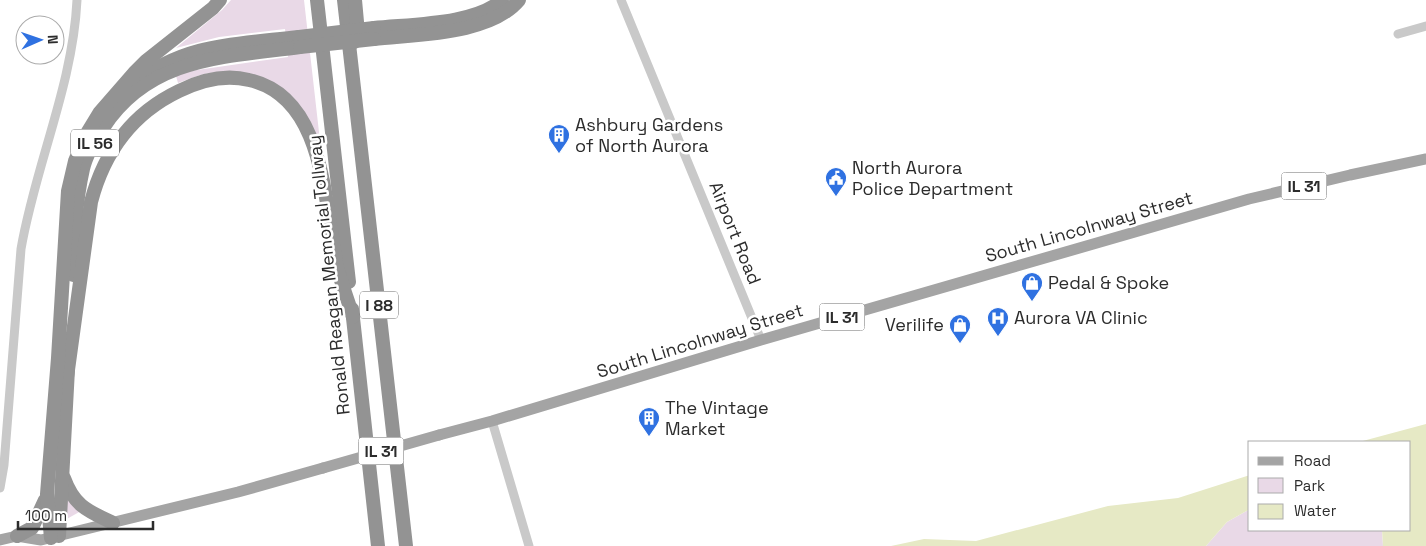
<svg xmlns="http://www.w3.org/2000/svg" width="1426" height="546" font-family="'Space Grotesk',sans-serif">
  <rect width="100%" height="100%" fill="#fff"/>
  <!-- green -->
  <g fill="#e9d9e7">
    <path d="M231 0H304L320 141H318C301 94 263 64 211 73 200 74 189 79 178 83L176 76 190 71 288 57 285 29 219 37 176 48 222 10Z"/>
    <polygon points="66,491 81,511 65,520"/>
    <polygon points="1250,509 1250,530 1382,530 1383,546 1206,546 1227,522"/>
  </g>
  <!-- water -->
  <g fill="#e6e9c5">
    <polygon points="1426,424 1426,546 1383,546 1382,530 1410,530 1410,442 1359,442"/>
    <polygon points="1250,475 1250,509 1227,522 1206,546 891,546 924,539 976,541 1108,506 1178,498"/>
  </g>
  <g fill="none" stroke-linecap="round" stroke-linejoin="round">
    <!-- minor -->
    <g stroke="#c9c9c9" stroke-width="9">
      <polyline points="621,0 761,340"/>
      <polyline points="1398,34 1426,26"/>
      <polyline points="492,421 529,546"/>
      <path d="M0 488 4 465 21 249C35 166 73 85 77 0"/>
    </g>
    <!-- major -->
    <g stroke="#a4a4a4" stroke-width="11">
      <polyline points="439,435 492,421 761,340 1249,199 1350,175 1426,159"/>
      <polyline points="0,540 17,536 41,540 238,492 323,468"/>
    </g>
    <!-- highway -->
    <g stroke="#939393" stroke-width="14">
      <polyline points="317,0 349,282"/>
      <polyline points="344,0 406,546"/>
      <path d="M374 28C410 24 475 25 502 0"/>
      <path d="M374 39C417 34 490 35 519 0"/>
      <polyline points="354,42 357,22 355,0"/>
      <path d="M133 85C182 43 239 44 299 37"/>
      <path d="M73 275C74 240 75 204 83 169 86 155 95 140 103 128 149 57 224 57 300 47"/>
      <polyline points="352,309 378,546"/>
      <path d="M67 377 91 202C104 152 131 114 179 91 201 80 225 74 249 80 326 97 324 205 337 266 341 283 348 300 353 317"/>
      <path d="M64 478C74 506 88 511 113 523"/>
      <polyline points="17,536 32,528 45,500"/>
      <polyline points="59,536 68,369"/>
      <polyline points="51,538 47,494 58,358 68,191 75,161 86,135 100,112 134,73 146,61 213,8 220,0"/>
    </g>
    <!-- major-bridge -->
    <polyline stroke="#a4a4a4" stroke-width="11" points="323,468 439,435"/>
    <!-- highway-bridge -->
    <g stroke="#939393" stroke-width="14">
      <polyline points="299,37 374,28"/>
      <polyline points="300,47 374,39"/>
    </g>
  </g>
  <!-- icons -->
  <defs>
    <g id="building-pin" transform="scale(1.125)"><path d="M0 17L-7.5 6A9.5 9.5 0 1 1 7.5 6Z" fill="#2f71e1" stroke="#fff"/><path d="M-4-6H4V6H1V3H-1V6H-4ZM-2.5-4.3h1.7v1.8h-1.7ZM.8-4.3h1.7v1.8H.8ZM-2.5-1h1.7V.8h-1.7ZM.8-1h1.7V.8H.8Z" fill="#fff"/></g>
    <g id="civic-pin" transform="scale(1.125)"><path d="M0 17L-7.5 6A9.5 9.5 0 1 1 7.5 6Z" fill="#2f71e1" stroke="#fff"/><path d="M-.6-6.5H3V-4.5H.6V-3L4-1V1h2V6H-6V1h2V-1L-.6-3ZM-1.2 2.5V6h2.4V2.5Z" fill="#fff"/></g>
    <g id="shop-pin" transform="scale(1.125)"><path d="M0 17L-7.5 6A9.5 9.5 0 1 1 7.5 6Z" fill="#2f71e1" stroke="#fff"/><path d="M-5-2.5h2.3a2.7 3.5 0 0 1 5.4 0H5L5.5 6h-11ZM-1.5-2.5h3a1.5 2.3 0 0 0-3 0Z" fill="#fff"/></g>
    <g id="hospital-pin" transform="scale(1.125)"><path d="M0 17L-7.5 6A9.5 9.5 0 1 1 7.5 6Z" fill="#2f71e1" stroke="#fff"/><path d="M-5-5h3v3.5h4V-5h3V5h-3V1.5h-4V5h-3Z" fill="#fff"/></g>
  </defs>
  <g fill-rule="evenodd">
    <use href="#building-pin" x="559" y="135"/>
    <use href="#civic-pin" x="836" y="178"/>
    <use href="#shop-pin" x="1032" y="283"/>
    <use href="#hospital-pin" x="998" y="318"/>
    <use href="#shop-pin" x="960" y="325"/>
    <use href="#building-pin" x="649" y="418"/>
  </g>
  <g text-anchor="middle" stroke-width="5" stroke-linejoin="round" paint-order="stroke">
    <!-- shield labels -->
    <g fill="#fff" stroke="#6b6b6b" stroke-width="1">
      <rect x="71" y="129.5" width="48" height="27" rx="4"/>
      <rect x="1281.5" y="172.5" width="45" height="27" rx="4"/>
      <rect x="360" y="291.5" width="38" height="27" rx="4"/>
      <rect x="819.5" y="303.5" width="45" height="27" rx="4"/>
      <rect x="358.5" y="437.5" width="45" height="27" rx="4"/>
    </g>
    <g font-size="16" font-weight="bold" fill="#2c2c2c">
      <text x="95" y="149">IL 56</text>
      <text x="1304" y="192">IL 31</text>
      <text x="379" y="311">I 88</text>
      <text x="842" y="323">IL 31</text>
      <text x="381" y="457">IL 31</text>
    </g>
    <!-- poi labels -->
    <g font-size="18" fill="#2c2c2c" stroke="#fff" text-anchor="start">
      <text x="575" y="131">Ashbury Gardens<tspan x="575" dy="21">of North Aurora</tspan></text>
      <text x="852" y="174">North Aurora<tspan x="852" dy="21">Police Department</tspan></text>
      <text x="1048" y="289">Pedal &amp; Spoke</text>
      <text x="1014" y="324">Aurora VA Clinic</text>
      <text x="944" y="331" text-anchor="end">Verilife</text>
      <text x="665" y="414">The Vintage<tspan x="665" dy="21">Market</tspan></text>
    </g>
    <!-- street labels -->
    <g font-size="18" fill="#2c2c2c" stroke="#fff">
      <text transform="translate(1089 227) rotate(-16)" y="6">South Lincolnway Street</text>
      <text transform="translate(735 233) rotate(68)" y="6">Airport Road</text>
      <text transform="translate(329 275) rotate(-96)" y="6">Ronald Reagan Memorial Tollway</text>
      <text transform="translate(700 341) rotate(-17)" y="6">South Lincolnway Street</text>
    </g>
  </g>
  <!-- legend -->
  <rect x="1248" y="441" width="162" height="90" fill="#ffffff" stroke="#ababab"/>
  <rect x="1258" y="457" width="25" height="8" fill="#a4a4a4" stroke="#ababab"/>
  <text x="1294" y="466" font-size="15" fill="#2c2c2c">Road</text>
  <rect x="1258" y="478" width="25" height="15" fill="#e9d9e7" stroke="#ababab"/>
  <text x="1294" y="491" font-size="15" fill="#2c2c2c">Park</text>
  <rect x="1258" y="504" width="25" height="15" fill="#e6e9c5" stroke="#ababab"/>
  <text x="1294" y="516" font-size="15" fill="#2c2c2c">Water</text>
  <!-- north arrow -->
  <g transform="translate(40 40) rotate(88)"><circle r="24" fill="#ffffff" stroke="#ababab"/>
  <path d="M0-4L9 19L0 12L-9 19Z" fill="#2f71e1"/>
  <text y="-8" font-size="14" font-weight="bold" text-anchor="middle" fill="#2c2c2c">N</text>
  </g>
  <!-- scale -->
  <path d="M18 521v8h135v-8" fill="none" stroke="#2c2c2c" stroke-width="2.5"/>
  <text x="25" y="521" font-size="15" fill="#2c2c2c" stroke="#ffffff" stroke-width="4" paint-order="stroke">100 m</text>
</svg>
